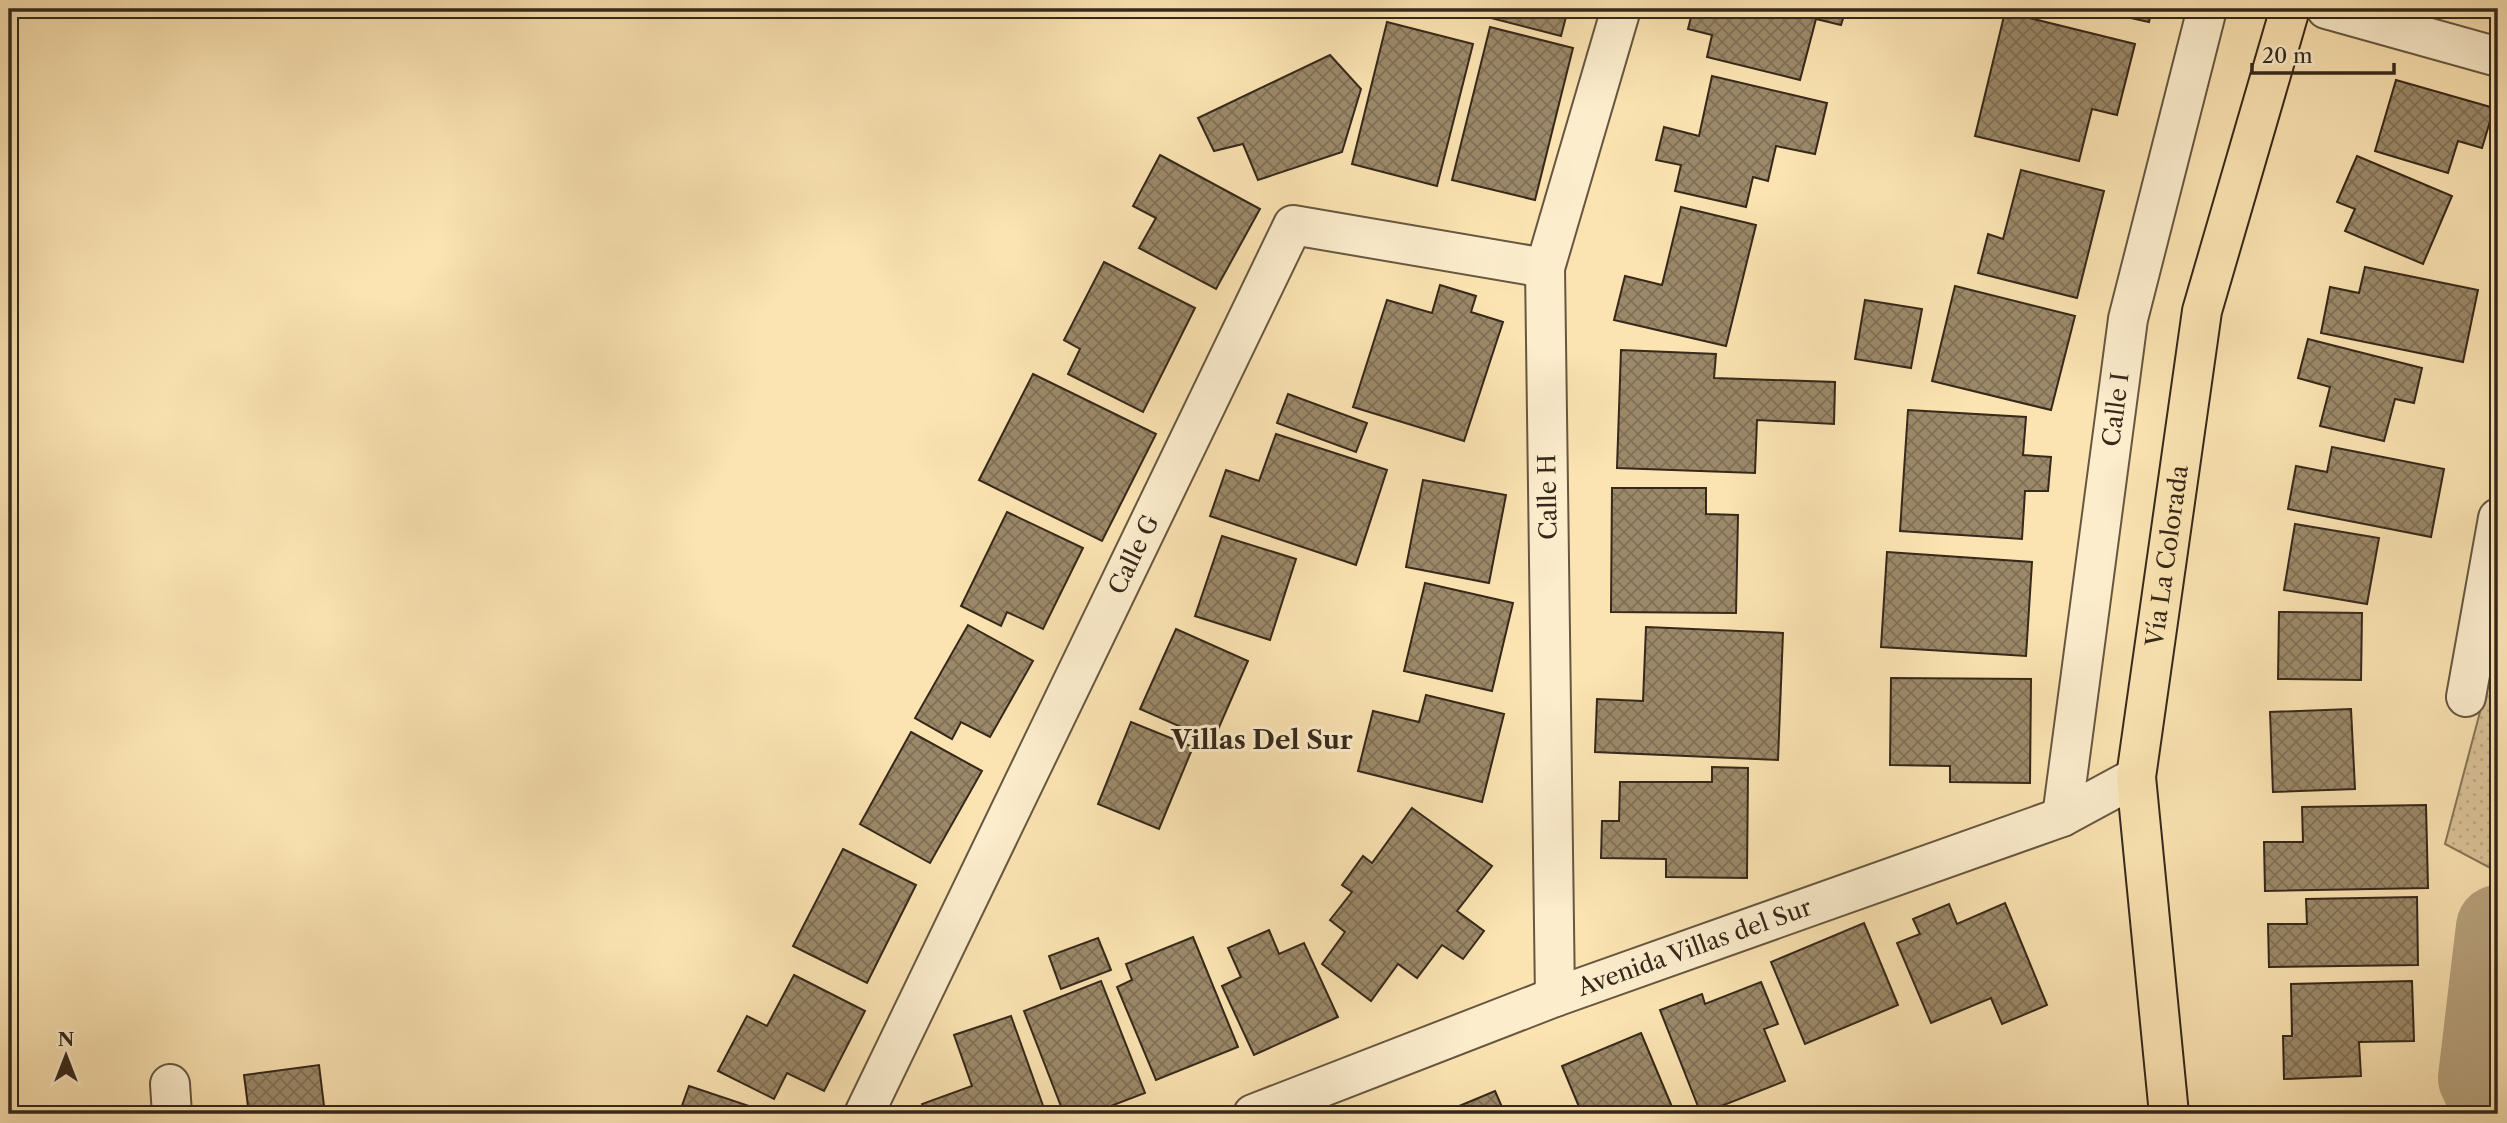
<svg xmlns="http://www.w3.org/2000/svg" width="2507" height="1123" font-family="'Libre Caslon Text',serif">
  <defs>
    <pattern id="park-dots" width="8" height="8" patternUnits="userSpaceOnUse" patternTransform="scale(1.75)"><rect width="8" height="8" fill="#dac398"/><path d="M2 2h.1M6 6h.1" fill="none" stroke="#bca882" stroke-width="1.8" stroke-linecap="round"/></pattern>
    <pattern id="building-cross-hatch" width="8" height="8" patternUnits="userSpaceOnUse" patternTransform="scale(1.75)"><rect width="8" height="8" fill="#9c8969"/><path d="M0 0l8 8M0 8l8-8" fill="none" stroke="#807056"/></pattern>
  </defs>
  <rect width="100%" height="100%" fill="#fbe3b2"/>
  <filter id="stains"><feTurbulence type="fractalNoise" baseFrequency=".00286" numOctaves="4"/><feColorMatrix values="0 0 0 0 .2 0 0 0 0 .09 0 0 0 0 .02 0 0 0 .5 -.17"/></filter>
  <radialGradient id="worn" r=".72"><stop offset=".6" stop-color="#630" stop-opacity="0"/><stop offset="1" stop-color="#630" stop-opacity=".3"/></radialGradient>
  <!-- park -->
  <polygon fill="url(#park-dots)" stroke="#887659" stroke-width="2" points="2498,644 2498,869 2496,871 2445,844"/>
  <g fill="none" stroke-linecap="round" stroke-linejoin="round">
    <!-- river -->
    <polyline stroke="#b8a37e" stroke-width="84" points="2497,1114 2480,1078 2498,927"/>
  </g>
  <!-- building -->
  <g fill="url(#building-cross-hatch)" stroke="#36281a" stroke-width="2">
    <polygon points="1456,9 1568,9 1561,36"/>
    <polygon points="1693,9 1846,9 1841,25 1816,19 1800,80 1707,57 1712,35 1688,29"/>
    <polygon points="2090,9 2152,9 2149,22"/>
    <polygon points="2005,12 2135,44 2117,115 2092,109 2079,161 1975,136"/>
    <polygon points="1387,22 1473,44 1437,186 1352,164"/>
    <polygon points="1490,27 1573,48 1535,200 1452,180"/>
    <polygon points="1330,55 1361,89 1342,152 1258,180 1243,144 1214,151 1198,118"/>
    <polygon points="1712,76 1827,103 1815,154 1776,146 1768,181 1753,177 1746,207 1675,191 1681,165 1656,160 1664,127 1699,136"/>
    <polygon points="2396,80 2494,108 2482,148 2458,141 2448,173 2375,151"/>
    <polygon points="1160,155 1260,209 1216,289 1139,248 1156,218 1133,206"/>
    <polygon points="2357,156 2452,196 2423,264 2345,231 2355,209 2337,202"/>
    <polygon points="2021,170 2104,191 2077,298 1978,273 1988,234 2003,239"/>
    <polygon points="1681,207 1756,225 1726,346 1614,320 1625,276 1662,285"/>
    <polygon points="1104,262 1195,308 1143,412 1068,374 1080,349 1064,340"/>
    <polygon points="2365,267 2478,290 2463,362 2321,333 2330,287 2359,293"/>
    <polygon points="1440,285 1476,296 1471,312 1503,322 1464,441 1353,407 1387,300 1432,313"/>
    <polygon points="1955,286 2075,316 2051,410 1932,381"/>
    <polygon points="1865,300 1922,309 1911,368 1855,359"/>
    <polygon points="2308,339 2422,368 2414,403 2395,399 2384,441 2320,426 2330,387 2298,378"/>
    <polygon points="1621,350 1716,354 1714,378 1835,382 1834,424 1757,420 1755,473 1617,468"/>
    <polygon points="1033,374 1156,434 1102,541 979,480"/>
    <polygon points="1288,394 1367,423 1356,452 1277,423"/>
    <polygon points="1908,410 2026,417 2023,455 2051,457 2048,491 2025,491 2022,539 1900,531"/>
    <polygon points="1276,434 1387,470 1356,565 1210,516 1226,470 1259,481"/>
    <polygon points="2332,447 2444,469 2431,537 2288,509 2296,466 2327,472"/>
    <polygon points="1423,480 1506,495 1489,583 1406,567"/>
    <polygon points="1612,488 1706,488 1706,514 1738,515 1736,613 1611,612"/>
    <polygon points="1007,512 1083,548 1043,629 1007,612 1001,626 961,606"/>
    <polygon points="2295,524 2379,538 2367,604 2284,590"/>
    <polygon points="1222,536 1296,559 1270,640 1195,616"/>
    <polygon points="1887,552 2032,562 2026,656 1881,647"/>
    <polygon points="1425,583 1513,603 1492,691 1404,671"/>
    <polygon points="2279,612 2362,613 2361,680 2278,679"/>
    <polygon points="968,625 1033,661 990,737 961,722 952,739 915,718"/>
    <polygon points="1646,627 1783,633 1778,760 1595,752 1597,699 1643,701"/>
    <polygon points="1176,629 1248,661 1213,741 1140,709"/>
    <polygon points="1891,678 2031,679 2030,783 1950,782 1950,766 1890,765"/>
    <polygon points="1426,695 1504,714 1482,802 1358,771 1373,711 1419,722"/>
    <polygon points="2351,709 2355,789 2273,792 2270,712"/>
    <polygon points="1131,722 1193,747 1159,829 1098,804"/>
    <polygon points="911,732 982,771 930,863 860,824"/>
    <polygon points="1712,767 1748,768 1747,878 1666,877 1666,859 1601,858 1602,821 1619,821 1620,782 1712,782"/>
    <polygon points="2426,805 2428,888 2265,891 2264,842 2303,842 2302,807"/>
    <polygon points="1412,808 1492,866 1457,911 1484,931 1463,959 1442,945 1417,978 1398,964 1371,1001 1322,964 1345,932 1330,920 1352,892 1342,885 1363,856 1372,863"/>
    <polygon points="843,849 916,885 867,983 793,946"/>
    <polygon points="2417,897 2418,965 2269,967 2268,924 2307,924 2306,899"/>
    <polygon points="2005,903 2047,1005 2002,1024 1991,998 1931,1023 1897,943 1920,934 1913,919 1949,904 1957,924"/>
    <polygon points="1864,923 1898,1005 1805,1044 1771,962"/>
    <polygon points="1269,930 1279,954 1304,943 1338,1017 1254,1055 1222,986 1241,977 1228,948"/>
    <polygon points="1193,937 1238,1047 1156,1080 1117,987 1132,980 1126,964"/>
    <polygon points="1098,938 1111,970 1061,989 1049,956"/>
    <polygon points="794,975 865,1011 824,1091 787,1073 774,1099 718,1071 747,1016 767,1026"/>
    <polygon points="1101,981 1145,1093 1090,1114 1064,1114 1024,1011"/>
    <polygon points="2412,981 2414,1041 2359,1042 2361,1076 2284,1079 2283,1036 2292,1036 2291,984"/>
    <polygon points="1761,982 1778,1024 1764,1029 1785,1081 1701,1114 1660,1010 1702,994 1705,1004"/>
    <polygon points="1011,1016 1046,1114 926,1114 922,1104 972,1086 954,1035"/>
    <polygon points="1641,1033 1675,1114 1582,1114 1562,1066"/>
    <polygon points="319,1065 325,1114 249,1114 244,1075"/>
    <polygon points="689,1086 773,1114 679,1114"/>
    <polygon points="1495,1091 1505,1114 1440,1114"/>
    <polygon points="99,1106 100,1114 13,1114 13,1113"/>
  </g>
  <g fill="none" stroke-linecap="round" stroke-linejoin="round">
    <!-- minor casing -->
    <g stroke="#675740" stroke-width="42">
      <g id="minor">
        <polyline points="2326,9 2498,57"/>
        <polyline points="2466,697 2498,518"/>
        <path id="s1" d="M2062 817 2128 319 2207 9"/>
        <polyline points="1555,997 1545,268 1621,9"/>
        <polyline points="170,1084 172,1114"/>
        <path id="s2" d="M864 1114 1293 225 1545 268"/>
        <path id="s3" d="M1253 1114 1555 997 2062 817 2136 777"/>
      </g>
    </g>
    <!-- major casing -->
    <g stroke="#36281a" stroke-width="42">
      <g id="major">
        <path id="s4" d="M2169 1114 2136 777 2202 311 2290 9"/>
      </g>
    </g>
    <!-- minor -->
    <use href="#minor" stroke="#fcedcd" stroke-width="38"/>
    <!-- major -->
    <use href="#major" stroke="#fbe3b2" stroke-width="38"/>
  </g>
  <g text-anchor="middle" stroke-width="6" stroke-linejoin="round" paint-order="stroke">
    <!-- street labels -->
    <g font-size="24" fill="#36281a" stroke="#fcedcd">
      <text dy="8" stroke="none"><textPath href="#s1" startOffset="411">Calle I</textPath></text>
      <text transform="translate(1548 497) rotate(-91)" y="8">Calle H</text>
      <text dy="8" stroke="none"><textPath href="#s2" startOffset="621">Calle G</textPath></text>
      <text dy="8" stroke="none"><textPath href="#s4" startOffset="562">Vía La Colorada</textPath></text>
      <text dy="8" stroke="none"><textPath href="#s3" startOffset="472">Avenida Villas del Sur</textPath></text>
    </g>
    <!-- neighbourhood labels -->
    <g font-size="26" font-weight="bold" fill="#36281a" stroke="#fcedcd">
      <text x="1262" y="749">Villas Del Sur</text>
    </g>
  </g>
  <!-- margin -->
  <rect width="2507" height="1123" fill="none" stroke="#fbe3b2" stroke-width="35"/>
  <rect x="10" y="10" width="2486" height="1102" fill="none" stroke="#36281a" stroke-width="3.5"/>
  <rect x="18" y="18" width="2472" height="1088" fill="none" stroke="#36281a" stroke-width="2"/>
  <!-- north arrow -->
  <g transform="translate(66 1056)" stroke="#fcedcd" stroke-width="5" paint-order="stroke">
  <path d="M0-5L12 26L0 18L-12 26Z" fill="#36281a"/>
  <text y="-10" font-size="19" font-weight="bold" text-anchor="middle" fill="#36281a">N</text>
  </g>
  <!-- scale -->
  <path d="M2252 63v10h142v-10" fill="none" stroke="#36281a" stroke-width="3.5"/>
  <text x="2262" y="63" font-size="21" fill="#36281a" stroke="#fcedcd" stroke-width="5" paint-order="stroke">20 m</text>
  <rect width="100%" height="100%" filter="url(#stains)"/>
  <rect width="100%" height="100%" fill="url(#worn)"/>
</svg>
